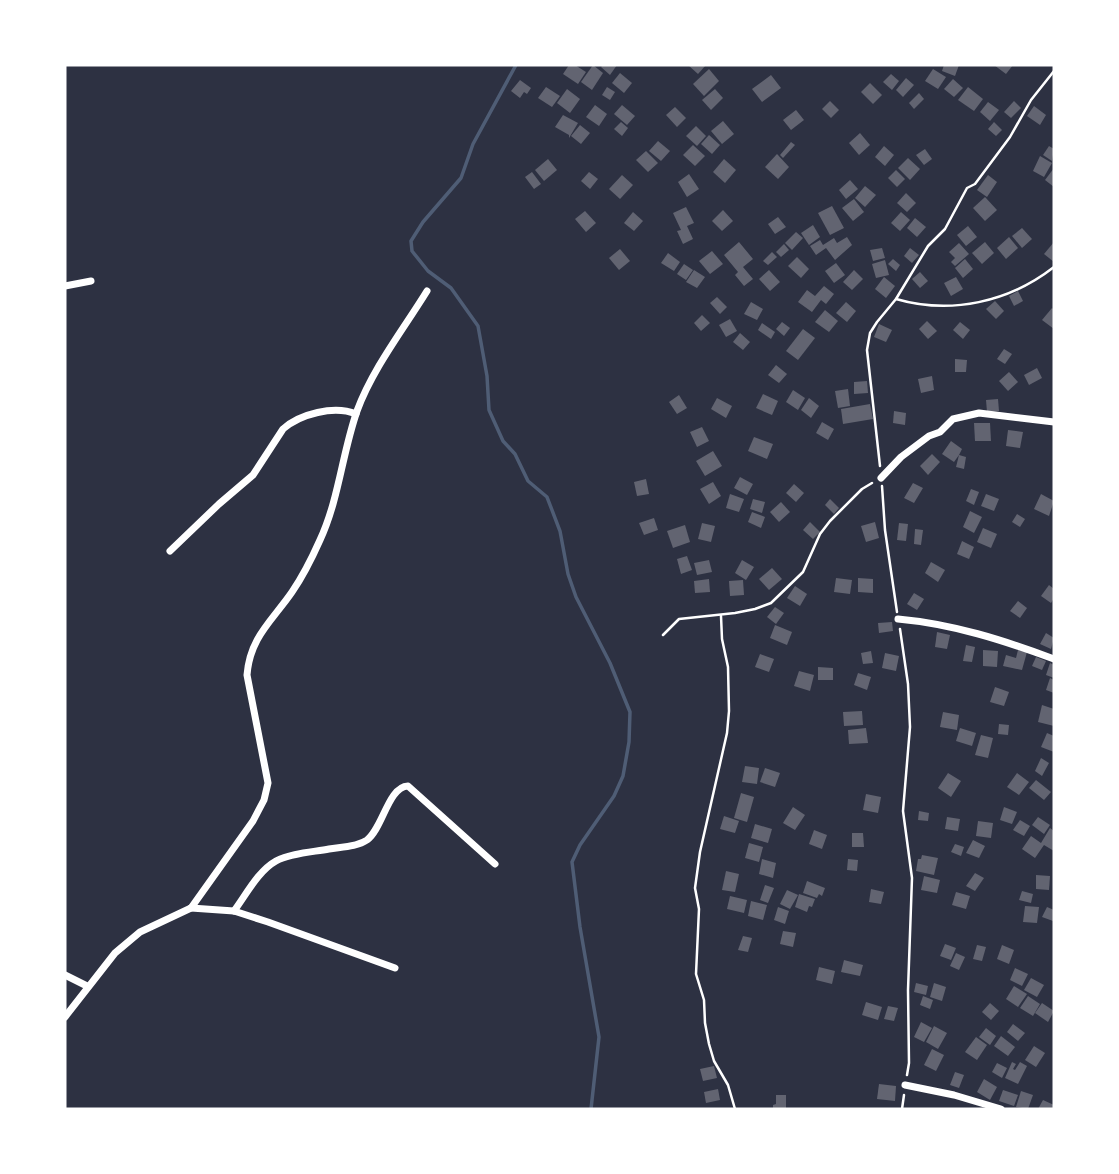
<svg xmlns="http://www.w3.org/2000/svg" width="1119" height="1174" font-family="'Archivo Narrow',sans-serif">
  <rect width="100%" height="100%" fill="#2d3142"/>
  <g fill="none" stroke-linecap="round" stroke-linejoin="round">
    <!-- stream -->
    <polyline stroke="#4f5d75" stroke-width="3.5" points="516,65 473,144 461,178 423,222 411,241 412,251 428,271 451,288 478,326 487,376 489,410 503,441 515,454 528,481 547,497 560,531 568,574 576,597 610,663 630,712 629,742 623,776 614,796 580,845 572,862 580,927 599,1037 591,1109"/>
  </g>
  <!-- building -->
  <g fill="#626471">
    <polygon points="569,65 575,65 586,72 578,84 563,74"/>
    <polygon points="593,65 603,73 592,90 581,82"/>
    <polygon points="603,65 617,65 610,75 601,67"/>
    <polygon points="688,65 706,65 698,74"/>
    <polygon points="944,65 959,65 955,76 942,71"/>
    <polygon points="994,65 1013,65 1006,74"/>
    <polygon points="709,69 719,81 704,96 693,84"/>
    <polygon points="933,69 946,77 938,89 925,81"/>
    <polygon points="620,73 632,83 624,93 612,83"/>
    <polygon points="891,74 899,81 892,90 883,82"/>
    <polygon points="771,75 781,88 762,102 752,89"/>
    <polygon points="906,78 914,85 903,97 896,90"/>
    <polygon points="953,79 963,88 954,97 944,89"/>
    <polygon points="520,80 531,88 527,94 524,92 520,98 511,91"/>
    <polygon points="870,83 882,95 873,104 861,92"/>
    <polygon points="546,87 560,96 552,107 538,98"/>
    <polygon points="607,87 615,92 610,100 602,95"/>
    <polygon points="968,87 983,99 974,111 958,100"/>
    <polygon points="567,89 580,99 570,113 557,103"/>
    <polygon points="715,89 723,98 711,110 702,100"/>
    <polygon points="919,93 924,99 914,109 909,103"/>
    <polygon points="830,101 839,110 831,118 822,109"/>
    <polygon points="1014,101 1021,108 1011,118 1004,112"/>
    <polygon points="988,102 999,110 990,121 980,112"/>
    <polygon points="595,105 607,114 599,126 586,117"/>
    <polygon points="622,105 635,116 627,125 614,114"/>
    <polygon points="1034,106 1046,115 1040,125 1027,116"/>
    <polygon points="675,107 686,118 677,127 666,115"/>
    <polygon points="796,110 804,120 791,130 783,120"/>
    <polygon points="563,115 578,123 569,138 569,135 555,127"/>
    <polygon points="723,121 734,134 722,144 711,131"/>
    <polygon points="621,122 628,128 622,136 614,129"/>
    <polygon points="994,122 1002,130 996,136 988,129"/>
    <polygon points="580,125 590,133 581,144 571,136"/>
    <polygon points="696,126 706,136 697,146 686,136"/>
    <polygon points="860,133 870,145 859,155 849,143"/>
    <polygon points="709,135 720,145 712,154 701,144"/>
    <polygon points="658,141 670,151 661,161 649,151"/>
    <polygon points="791,142 795,145 783,158 780,155"/>
    <polygon points="693,145 705,156 695,166 683,155"/>
    <polygon points="884,146 894,155 885,166 875,157"/>
    <polygon points="1049,146 1054,149 1052,161 1043,155"/>
    <polygon points="925,149 932,159 924,165 916,155"/>
    <polygon points="646,151 658,163 648,172 636,160"/>
    <polygon points="777,154 789,167 778,179 765,167"/>
    <polygon points="1040,156 1052,163 1044,177 1033,171"/>
    <polygon points="908,158 920,169 910,180 898,168"/>
    <polygon points="548,159 557,170 544,181 535,170"/>
    <polygon points="724,159 736,170 725,183 713,172"/>
    <polygon points="1054,168 1054,187 1045,180"/>
    <polygon points="896,170 905,179 897,187 888,178"/>
    <polygon points="532,172 541,184 534,189 525,177"/>
    <polygon points="589,172 598,179 590,189 581,181"/>
    <polygon points="689,174 699,189 687,197 678,182"/>
    <polygon points="622,175 633,185 620,199 609,189"/>
    <polygon points="988,175 997,182 987,197 977,190"/>
    <polygon points="850,180 858,189 846,199 839,190"/>
    <polygon points="865,186 876,195 865,207 855,198"/>
    <polygon points="906,193 916,203 907,212 897,203"/>
    <polygon points="985,197 997,210 985,221 973,208"/>
    <polygon points="854,199 864,212 853,221 842,208"/>
    <polygon points="832,206 844,228 830,235 818,213"/>
    <polygon points="686,207 694,223 687,226 693,239 683,244 677,231 681,230 673,213"/>
    <polygon points="723,210 733,221 722,231 712,221"/>
    <polygon points="585,211 596,223 586,232 575,219"/>
    <polygon points="633,212 643,221 634,231 624,223"/>
    <polygon points="901,212 910,220 900,231 891,223"/>
    <polygon points="778,217 786,227 775,234 768,224"/>
    <polygon points="915,218 926,227 917,237 907,228"/>
    <polygon points="813,225 820,237 809,245 801,233"/>
    <polygon points="968,226 977,237 966,246 957,235"/>
    <polygon points="1022,228 1032,239 1022,248 1012,236"/>
    <polygon points="796,232 803,238 792,250 785,243"/>
    <polygon points="847,237 852,245 835,260 826,248 816,255 810,246 820,240 823,245 834,238 837,243"/>
    <polygon points="1009,237 1018,248 1006,259 997,248"/>
    <polygon points="739,242 753,259 743,267 753,279 744,286 735,275 738,272 724,255"/>
    <polygon points="985,242 994,253 982,264 972,253"/>
    <polygon points="1054,242 1054,262 1044,254"/>
    <polygon points="959,243 969,254 955,266 951,262 955,258 949,252"/>
    <polygon points="784,244 789,250 781,257 776,252"/>
    <polygon points="882,248 885,258 873,261 870,250"/>
    <polygon points="910,248 919,255 912,263 904,256"/>
    <polygon points="620,249 630,261 619,270 609,258"/>
    <polygon points="712,251 723,264 710,274 699,261"/>
    <polygon points="772,252 777,257 768,265 763,261"/>
    <polygon points="668,253 680,262 674,271 661,263"/>
    <polygon points="797,257 809,269 801,278 788,266"/>
    <polygon points="893,259 900,265 896,271 888,264"/>
    <polygon points="965,259 973,269 963,278 955,268"/>
    <polygon points="885,260 889,275 876,278 872,264"/>
    <polygon points="836,263 845,275 834,283 825,271"/>
    <polygon points="684,264 693,270 686,280 677,274"/>
    <polygon points="694,270 705,277 697,288 686,282"/>
    <polygon points="769,270 780,282 770,291 759,279"/>
    <polygon points="854,270 863,279 852,290 843,282"/>
    <polygon points="920,272 928,281 920,288 912,279"/>
    <polygon points="884,277 895,286 886,298 875,289"/>
    <polygon points="956,277 963,289 951,296 944,283"/>
    <polygon points="824,286 834,294 826,304 821,300 812,312 798,302 807,290 815,296"/>
    <polygon points="1018,291 1023,301 1014,306 1009,296"/>
    <polygon points="717,297 727,307 720,314 710,303"/>
    <polygon points="995,301 1004,311 996,319 986,309"/>
    <polygon points="751,302 763,309 757,320 744,314"/>
    <polygon points="846,302 856,311 847,322 836,313"/>
    <polygon points="1052,308 1054,310 1054,329 1042,320"/>
    <polygon points="825,310 838,321 829,332 815,322"/>
    <polygon points="702,315 710,323 701,331 694,323"/>
    <polygon points="730,319 737,331 726,337 719,325"/>
    <polygon points="927,321 937,331 928,339 919,329"/>
    <polygon points="782,322 790,328 784,336 776,329"/>
    <polygon points="960,322 970,330 963,339 953,330"/>
    <polygon points="762,323 775,332 771,339 758,330"/>
    <polygon points="879,324 892,330 886,342 874,337"/>
    <polygon points="803,329 815,338 798,360 786,351"/>
    <polygon points="740,333 750,342 743,350 733,342"/>
    <polygon points="1004,349 1012,354 1005,364 997,359"/>
    <polygon points="955,359 967,360 966,372 955,372"/>
    <polygon points="776,365 787,374 779,383 768,375"/>
    <polygon points="1037,368 1042,378 1029,385 1024,375"/>
    <polygon points="1009,372 1018,382 1008,391 999,381"/>
    <polygon points="932,376 934,390 921,393 918,379"/>
    <polygon points="867,381 868,393 854,394 854,382"/>
    <polygon points="848,389 850,406 838,408 835,391"/>
    <polygon points="793,390 805,398 798,410 786,402"/>
    <polygon points="763,394 778,401 772,415 756,408"/>
    <polygon points="679,395 687,408 677,414 669,402"/>
    <polygon points="717,398 732,406 726,418 711,409"/>
    <polygon points="809,398 819,406 811,418 801,410"/>
    <polygon points="998,399 999,411 987,412 986,400"/>
    <polygon points="870,404 873,419 843,424 841,409"/>
    <polygon points="894,411 906,413 905,425 893,423"/>
    <polygon points="822,422 834,429 828,440 816,433"/>
    <polygon points="974,423 990,423 991,441 975,441"/>
    <polygon points="702,427 709,441 697,447 690,432"/>
    <polygon points="1008,430 1023,432 1020,448 1006,446"/>
    <polygon points="754,437 773,444 767,459 748,451"/>
    <polygon points="951,441 962,449 959,455 966,457 964,469 956,467 959,455 954,462 942,454"/>
    <polygon points="713,451 722,466 705,476 696,461"/>
    <polygon points="932,454 940,462 928,475 920,466"/>
    <polygon points="740,477 753,484 747,495 734,488"/>
    <polygon points="646,479 649,494 637,496 634,482"/>
    <polygon points="713,482 721,496 709,504 700,489"/>
    <polygon points="913,483 923,488 914,503 904,498"/>
    <polygon points="794,484 804,493 796,502 786,493"/>
    <polygon points="971,489 979,492 974,505 966,501"/>
    <polygon points="730,494 744,499 739,512 726,508"/>
    <polygon points="986,494 999,499 994,511 981,506"/>
    <polygon points="1041,494 1054,501 1049,516 1034,509"/>
    <polygon points="753,499 765,502 762,513 750,509"/>
    <polygon points="830,499 839,508 834,514 825,505"/>
    <polygon points="781,502 790,512 779,522 770,512"/>
    <polygon points="970,511 982,517 974,533 963,527"/>
    <polygon points="752,512 765,517 761,528 748,522"/>
    <polygon points="1017,514 1025,519 1020,527 1012,522"/>
    <polygon points="654,518 658,530 644,535 639,523"/>
    <polygon points="810,522 820,532 813,539 803,530"/>
    <polygon points="875,522 879,538 866,542 861,526"/>
    <polygon points="702,523 715,526 711,542 698,539"/>
    <polygon points="899,523 908,524 906,541 897,540"/>
    <polygon points="685,525 690,542 673,548 667,531"/>
    <polygon points="983,528 997,534 991,548 977,542"/>
    <polygon points="915,529 923,530 921,545 914,544"/>
    <polygon points="962,541 974,547 969,559 957,554"/>
    <polygon points="687,556 692,570 681,574 677,559"/>
    <polygon points="709,560 712,572 697,575 694,563"/>
    <polygon points="742,560 754,567 746,580 735,573"/>
    <polygon points="931,562 945,570 938,582 925,573"/>
    <polygon points="772,568 782,579 769,590 759,579"/>
    <polygon points="836,578 852,580 850,594 834,592"/>
    <polygon points="858,578 873,579 873,593 858,592"/>
    <polygon points="709,579 710,592 695,593 694,581"/>
    <polygon points="743,580 744,595 730,596 729,581"/>
    <polygon points="1049,585 1054,589 1054,598 1051,603 1041,596"/>
    <polygon points="795,586 807,594 800,606 787,598"/>
    <polygon points="914,593 924,599 917,610 907,604"/>
    <polygon points="1018,601 1027,608 1020,618 1010,611"/>
    <polygon points="775,607 784,613 776,624 767,617"/>
    <polygon points="892,622 893,631 879,633 878,623"/>
    <polygon points="775,625 792,632 787,645 770,638"/>
    <polygon points="937,632 950,635 947,649 935,647"/>
    <polygon points="1046,633 1054,638 1051,649 1040,644"/>
    <polygon points="966,645 975,647 972,662 963,661"/>
    <polygon points="983,650 998,651 997,667 983,666"/>
    <polygon points="1018,650 1027,652 1022,670 1003,666 1006,655 1016,658"/>
    <polygon points="871,651 873,663 863,664 861,653"/>
    <polygon points="885,653 899,656 896,671 882,668"/>
    <polygon points="760,654 774,659 769,672 755,667"/>
    <polygon points="1036,657 1046,661 1042,670 1032,666"/>
    <polygon points="1050,663 1054,665 1054,678 1046,675"/>
    <polygon points="818,667 833,668 833,680 818,680"/>
    <polygon points="799,671 814,675 810,691 794,686"/>
    <polygon points="858,673 871,677 867,690 854,685"/>
    <polygon points="1050,678 1054,680 1054,693 1046,690"/>
    <polygon points="995,687 1009,692 1004,706 990,702"/>
    <polygon points="1042,705 1054,709 1054,726 1038,722"/>
    <polygon points="862,711 863,725 844,726 843,712"/>
    <polygon points="943,712 959,715 957,730 940,727"/>
    <polygon points="999,724 1009,725 1008,735 998,734"/>
    <polygon points="866,728 868,743 849,744 848,730"/>
    <polygon points="960,728 976,733 972,746 956,741"/>
    <polygon points="1047,733 1054,736 1054,752 1041,747"/>
    <polygon points="981,735 993,738 988,758 975,755"/>
    <polygon points="1041,758 1049,763 1042,776 1035,771"/>
    <polygon points="745,766 759,768 757,784 742,782"/>
    <polygon points="765,768 780,773 775,787 760,782"/>
    <polygon points="948,773 961,781 951,797 938,788"/>
    <polygon points="1017,773 1029,782 1019,795 1007,787"/>
    <polygon points="1036,780 1051,792 1044,800 1029,788"/>
    <polygon points="741,793 754,797 747,822 734,818"/>
    <polygon points="866,794 881,797 878,813 863,810"/>
    <polygon points="793,807 805,815 795,830 783,823"/>
    <polygon points="1004,807 1017,812 1012,824 1000,820"/>
    <polygon points="919,811 929,813 928,821 918,820"/>
    <polygon points="724,816 739,821 735,833 720,829"/>
    <polygon points="947,817 960,819 958,831 945,829"/>
    <polygon points="1038,817 1050,825 1044,834 1032,825"/>
    <polygon points="1020,820 1030,826 1024,836 1013,830"/>
    <polygon points="978,821 993,823 991,838 976,836"/>
    <polygon points="755,824 772,829 768,843 751,838"/>
    <polygon points="1050,828 1054,831 1054,851 1044,845 1035,858 1022,849 1031,836 1041,843"/>
    <polygon points="814,830 827,835 822,849 809,844"/>
    <polygon points="852,833 863,833 864,847 852,847"/>
    <polygon points="973,840 985,846 979,858 966,853"/>
    <polygon points="749,843 763,847 759,862 745,858"/>
    <polygon points="955,844 964,847 961,856 951,852"/>
    <polygon points="922,855 938,858 934,875 916,871 918,859 921,859"/>
    <polygon points="762,859 776,863 773,878 759,874"/>
    <polygon points="848,859 858,860 857,871 847,870"/>
    <polygon points="726,871 739,874 735,892 722,890"/>
    <polygon points="975,873 984,878 975,891 966,886"/>
    <polygon points="1036,875 1050,876 1049,890 1036,889"/>
    <polygon points="924,876 940,880 937,893 921,890"/>
    <polygon points="807,881 825,888 822,896 819,894 817,898 803,893"/>
    <polygon points="765,885 774,888 768,903 760,900"/>
    <polygon points="871,889 884,892 881,904 869,902"/>
    <polygon points="787,890 798,895 790,909 780,904"/>
    <polygon points="1022,891 1033,894 1031,903 1019,900"/>
    <polygon points="956,892 970,896 966,909 952,905"/>
    <polygon points="799,894 815,899 812,907 809,906 807,912 795,907"/>
    <polygon points="730,896 747,900 744,913 727,909"/>
    <polygon points="751,901 767,905 763,920 748,916"/>
    <polygon points="1025,906 1039,907 1037,923 1023,922"/>
    <polygon points="778,907 789,911 785,924 774,920"/>
    <polygon points="1047,907 1054,910 1053,921 1042,917"/>
    <polygon points="783,931 796,933 793,947 780,944"/>
    <polygon points="743,936 752,938 748,952 738,950"/>
    <polygon points="945,944 956,948 951,960 940,956"/>
    <polygon points="977,945 986,947 982,961 973,959"/>
    <polygon points="1002,945 1014,950 1009,964 997,959"/>
    <polygon points="956,953 965,957 959,970 950,966"/>
    <polygon points="844,960 863,965 860,976 841,972"/>
    <polygon points="819,967 835,971 832,984 816,980"/>
    <polygon points="1015,968 1028,974 1022,986 1010,980"/>
    <polygon points="1031,978 1044,985 1037,997 1024,990"/>
    <polygon points="916,983 928,986 926,995 914,992"/>
    <polygon points="934,983 946,987 942,1001 930,997"/>
    <polygon points="1014,986 1027,994 1018,1007 1006,999"/>
    <polygon points="923,996 933,1000 930,1009 920,1005"/>
    <polygon points="1028,996 1040,1004 1033,1016 1020,1008"/>
    <polygon points="866,1002 882,1007 878,1020 862,1015"/>
    <polygon points="990,1003 999,1011 991,1020 982,1012"/>
    <polygon points="1042,1003 1054,1011 1048,1022 1035,1013"/>
    <polygon points="888,1006 898,1008 894,1021 884,1019"/>
    <polygon points="921,1022 932,1028 924,1042 914,1037"/>
    <polygon points="1013,1024 1025,1033 1018,1041 1007,1032"/>
    <polygon points="934,1026 947,1033 938,1049 926,1042"/>
    <polygon points="986,1028 996,1036 990,1045 979,1037"/>
    <polygon points="1001,1036 1015,1047 1008,1056 994,1046"/>
    <polygon points="976,1037 987,1045 977,1060 965,1052"/>
    <polygon points="1034,1046 1045,1053 1036,1067 1025,1060"/>
    <polygon points="932,1049 944,1055 936,1071 924,1065"/>
    <polygon points="1012,1062 1016,1064 1013,1069 1015,1070 1020,1062 1027,1066 1018,1084 1005,1078"/>
    <polygon points="997,1063 1007,1068 1002,1078 992,1072"/>
    <polygon points="714,1066 717,1078 703,1081 700,1069"/>
    <polygon points="955,1072 964,1075 959,1088 950,1085"/>
    <polygon points="984,1079 997,1087 990,1100 977,1092"/>
    <polygon points="879,1084 896,1086 895,1101 877,1099"/>
    <polygon points="718,1089 720,1100 706,1103 704,1092"/>
    <polygon points="1003,1090 1018,1095 1014,1106 999,1101"/>
    <polygon points="1021,1091 1033,1095 1028,1109 1016,1107"/>
    <polygon points="776,1095 786,1095 786,1109 773,1109 773,1105 776,1104"/>
    <polygon points="1043,1100 1054,1105 1054,1109 1038,1109"/>
  </g>
  <g fill="none" stroke-linecap="round" stroke-linejoin="round">
    <!-- path -->
    <g stroke="#fff" stroke-width="2.5">
      <path d="M896 299C951 315 1009 302 1054 267"/>
      <polyline points="880,466 867,350 870,333 877,322 896,299 928,246 945,229 967,188 975,184 1010,137 1031,100 1054,71"/>
      <polyline points="882,486 885,530 897,612"/>
      <polyline points="721,616 722,639 728,667 729,711 727,733 700,852 695,888 699,909 696,974 704,1000 705,1023 709,1044 714,1061 728,1085 735,1109"/>
      <polyline points="900,629 908,684 910,727 903,811 912,878 908,990 909,1063 907,1075"/>
      <polyline points="663,635 679,619 735,613 755,609 771,603 803,572 820,534 830,521 862,489 872,483"/>
      <polyline points="902,1109 904,1095"/>
    </g>
    <!-- minor -->
    <g stroke="#fff" stroke-width="7">
      <polyline points="65,286 91,281"/>
      <polyline points="881,478 901,457 929,436 940,432 953,419 979,413 1054,422"/>
      <path d="M170 551 219 504 253 475 283 429C300 414 334 405 356 414"/>
      <path d="M898 619C953 624 1003 640 1054 659"/>
      <polyline points="191,908 234,911 268,922 395,968"/>
      <path d="M234 911C246 895 258 871 276 861 291 853 313 852 329 849 341 847 357 847 367 840 383 828 388 787 408 786L495 864"/>
      <polyline points="65,975 87,986"/>
      <path d="M65 1017 115 953 140 932 191 908 253 821 264 800 268 783 247 675C250 637 272 621 292 592 303 576 312 558 320 540 339 499 342 454 357 411 373 368 403 330 427 291"/>
      <polyline points="905,1085 954,1095 1001,1109"/>
    </g>
  </g>
  <!-- border -->
  <rect width="1119" height="1174" fill="none" stroke="#ffffff" stroke-width="133"/>
</svg>
